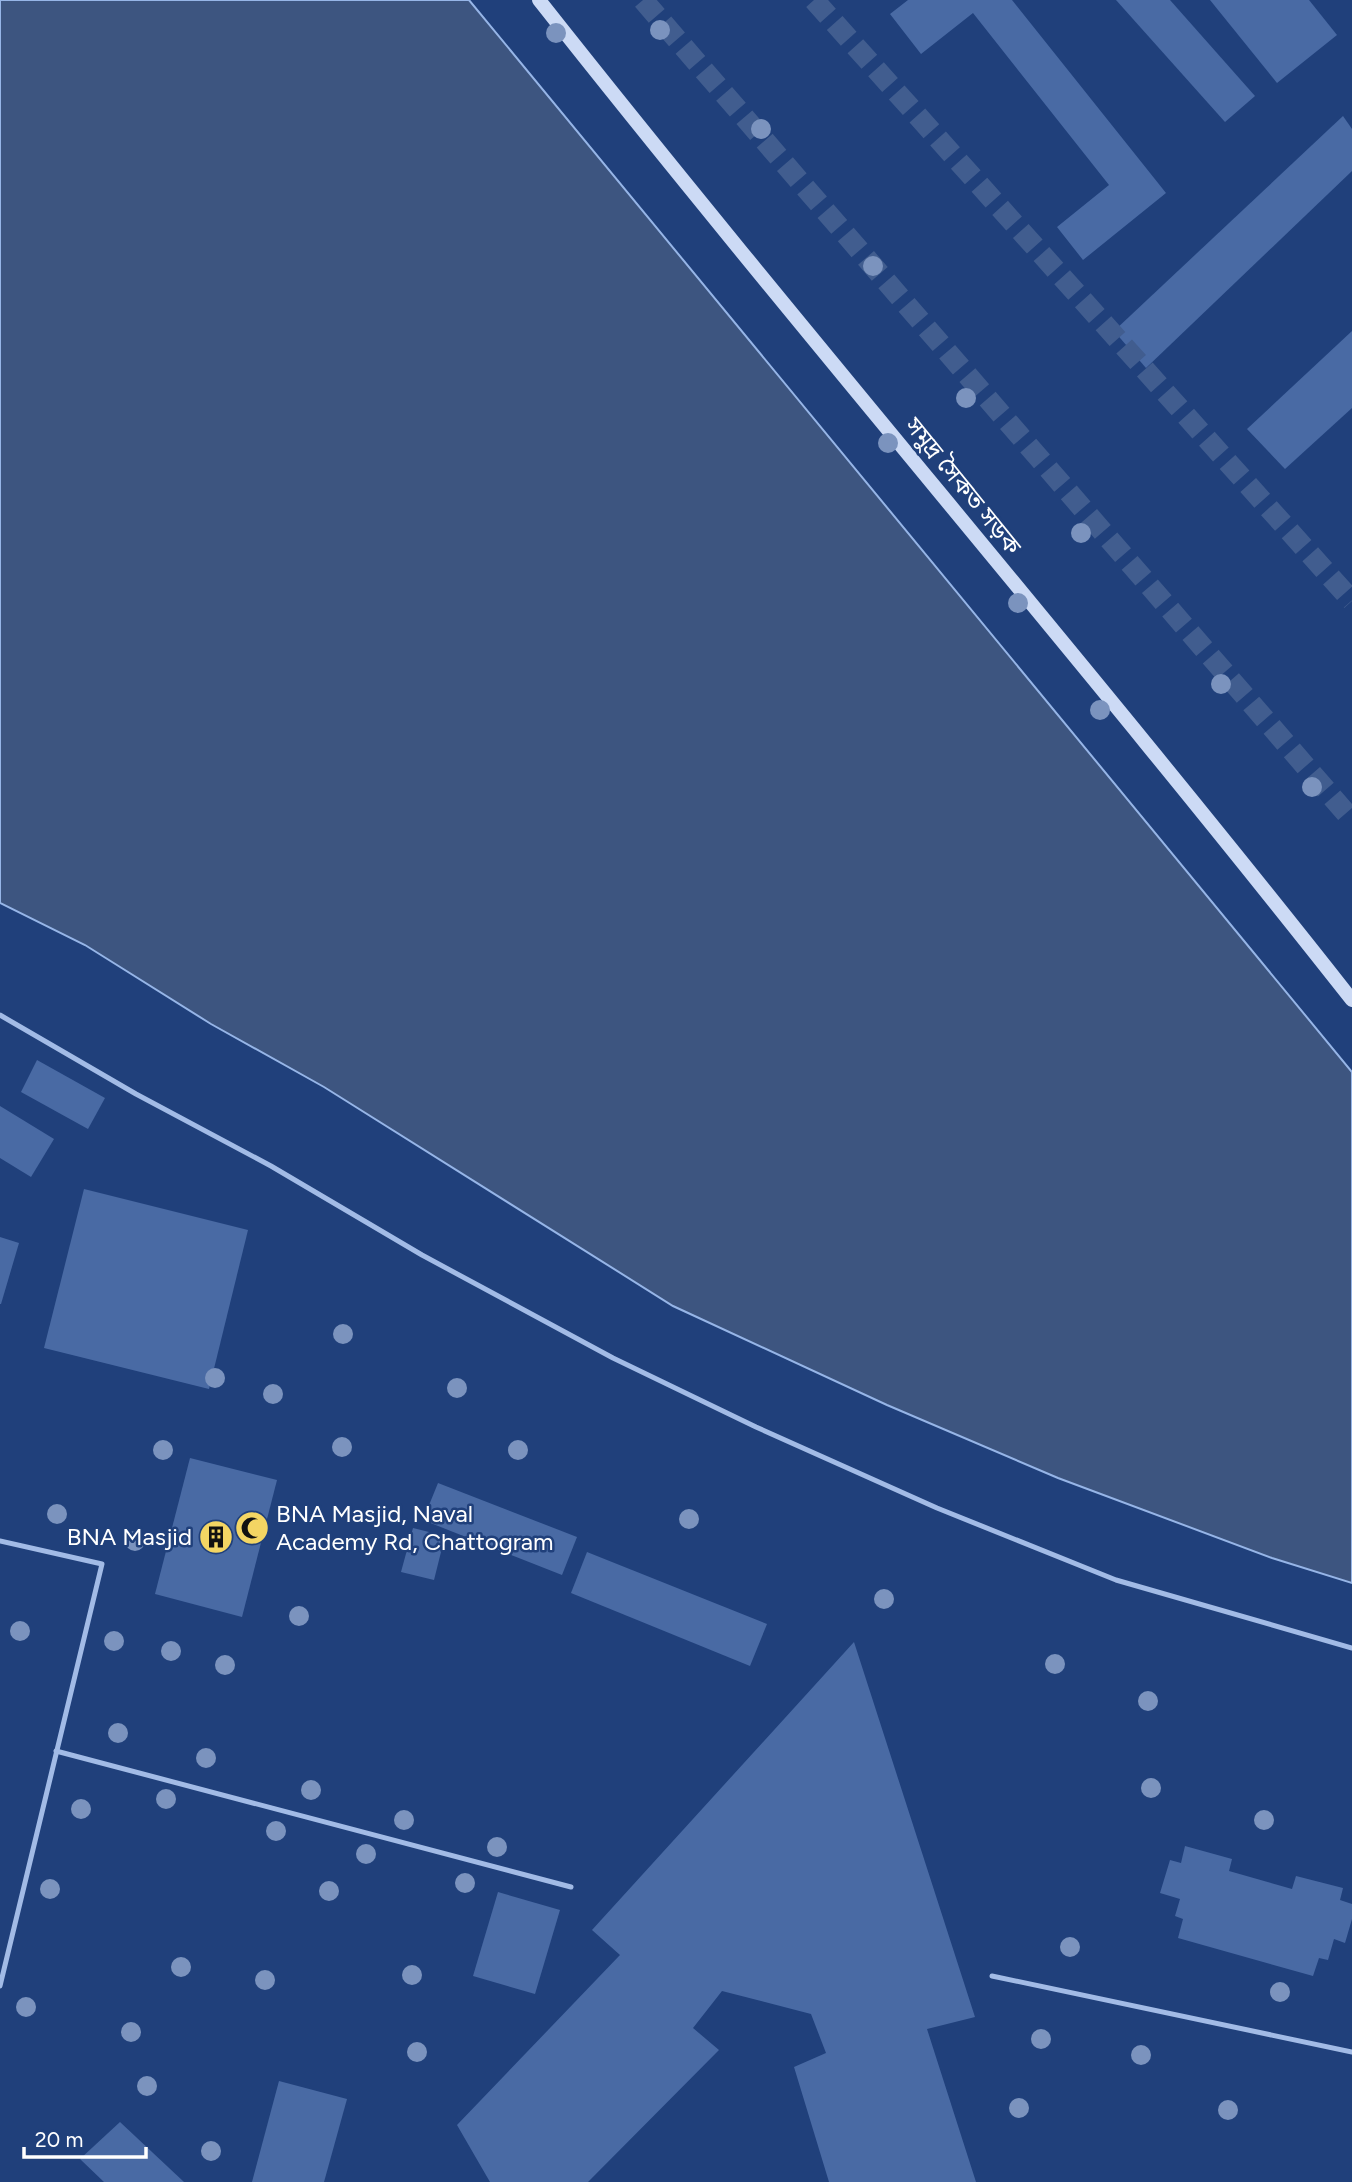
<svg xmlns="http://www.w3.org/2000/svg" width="1352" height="2182" font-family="Figtree,'Noto Sans Bengali',sans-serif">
  <rect width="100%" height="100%" fill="#20407b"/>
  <!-- water -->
  <polygon fill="#3d5580" stroke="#96b5e7" stroke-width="2" points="0,0 469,0 1352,1072 1352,1583 1272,1558 1058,1478 887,1405 673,1306 324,1087 211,1024 85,945 0,903"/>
  <!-- building -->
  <g fill="#496aa4">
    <polygon points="908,0 1012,0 1166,193 1083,260 1057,227 1109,185 973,13 921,54 890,14"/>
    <polygon points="1116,0 1170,0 1255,96 1225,122"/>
    <polygon points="1210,0 1309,0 1337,35 1277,83"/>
    <polygon points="1343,116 1352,129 1352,171 1146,368 1114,331"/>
    <polygon points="1352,331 1352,408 1285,469 1247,429"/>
    <polygon points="37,1060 105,1098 88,1129 21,1092"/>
    <polygon points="0,1106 54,1139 31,1177 0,1158"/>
    <polygon points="84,1189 248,1230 209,1389 44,1348"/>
    <polygon points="0,1237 19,1243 1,1304 0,1304"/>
    <polygon points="190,1458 277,1480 242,1617 155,1594"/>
    <polygon points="438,1483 577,1537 562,1575 423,1520"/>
    <polygon points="413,1528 445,1536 434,1580 401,1572"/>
    <polygon points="587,1552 767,1624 750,1666 571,1593"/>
    <polygon points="854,1642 975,2017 927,2029 976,2182 829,2182 794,2067 826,2053 811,2014 722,1991 693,2028 719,2050 588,2182 490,2182 457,2125 620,1955 592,1930"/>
    <polygon points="1185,1846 1232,1859 1229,1871 1292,1889 1296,1876 1343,1888 1340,1900 1352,1904 1352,1919 1345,1943 1334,1939 1328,1960 1319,1958 1313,1976 1178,1938 1183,1919 1175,1916 1180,1899 1160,1893 1170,1860 1181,1863"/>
    <polygon points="498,1892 560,1910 535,1994 473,1976"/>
    <polygon points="279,2081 347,2099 324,2182 252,2182"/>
    <polygon points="120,2122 184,2182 104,2182 80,2159"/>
  </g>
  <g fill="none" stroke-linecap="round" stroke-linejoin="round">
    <!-- highway-tunnel -->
    <g stroke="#415d8f" stroke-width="21" stroke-dasharray="21 10" stroke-linecap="butt">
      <polyline points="643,0 1352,820"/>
      <polyline points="814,0 1352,601"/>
    </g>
    <!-- lane -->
    <g stroke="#a2bbe6" stroke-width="5">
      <polyline points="0,1015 136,1094 271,1166 422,1255 613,1358 756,1427 937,1508 1116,1580 1352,1648"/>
      <polyline points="0,1541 102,1564 0,1986"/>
      <polyline points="56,1751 571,1887"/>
      <polyline points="992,1976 1352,2052"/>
    </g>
    <!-- secondary -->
    <path stroke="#ccdaf5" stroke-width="14" d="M539 0C805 337 1086 662 1352 1000"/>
  </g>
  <!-- trees -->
  <g fill="#7b93be">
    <circle cx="660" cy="30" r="10"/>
    <circle cx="556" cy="33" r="10"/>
    <circle cx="761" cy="129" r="10"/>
    <circle cx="873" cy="266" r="10"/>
    <circle cx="966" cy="398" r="10"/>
    <circle cx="888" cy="443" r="10"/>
    <circle cx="1081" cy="533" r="10"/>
    <circle cx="1018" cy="603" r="10"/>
    <circle cx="1221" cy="684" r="10"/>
    <circle cx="1100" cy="710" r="10"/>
    <circle cx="1312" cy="787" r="10"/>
    <circle cx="343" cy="1334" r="10"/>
    <circle cx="215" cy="1378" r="10"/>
    <circle cx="457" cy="1388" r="10"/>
    <circle cx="273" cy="1394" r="10"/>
    <circle cx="342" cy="1447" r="10"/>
    <circle cx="163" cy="1450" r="10"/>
    <circle cx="518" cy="1450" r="10"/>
    <circle cx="57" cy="1514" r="10"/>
    <circle cx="689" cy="1519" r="10"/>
    <circle cx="135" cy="1541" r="10"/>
    <circle cx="884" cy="1599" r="10"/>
    <circle cx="299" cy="1616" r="10"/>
    <circle cx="20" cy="1631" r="10"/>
    <circle cx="114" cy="1641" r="10"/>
    <circle cx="171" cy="1651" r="10"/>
    <circle cx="1055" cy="1664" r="10"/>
    <circle cx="225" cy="1665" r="10"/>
    <circle cx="1148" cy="1701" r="10"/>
    <circle cx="118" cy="1733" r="10"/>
    <circle cx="206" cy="1758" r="10"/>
    <circle cx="1151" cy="1788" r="10"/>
    <circle cx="311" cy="1790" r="10"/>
    <circle cx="166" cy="1799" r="10"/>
    <circle cx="81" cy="1809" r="10"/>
    <circle cx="404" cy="1820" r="10"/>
    <circle cx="1264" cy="1820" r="10"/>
    <circle cx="276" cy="1831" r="10"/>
    <circle cx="497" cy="1847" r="10"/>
    <circle cx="366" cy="1854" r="10"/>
    <circle cx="465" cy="1883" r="10"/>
    <circle cx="50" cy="1889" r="10"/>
    <circle cx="329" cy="1891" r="10"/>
    <circle cx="1070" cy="1947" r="10"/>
    <circle cx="181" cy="1967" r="10"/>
    <circle cx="412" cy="1975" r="10"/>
    <circle cx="265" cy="1980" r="10"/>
    <circle cx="1280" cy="1992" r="10"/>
    <circle cx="26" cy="2007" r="10"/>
    <circle cx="131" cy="2032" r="10"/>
    <circle cx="1041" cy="2039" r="10"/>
    <circle cx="417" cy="2052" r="10"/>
    <circle cx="1141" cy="2055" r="10"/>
    <circle cx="147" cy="2086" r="10"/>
    <circle cx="1019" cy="2108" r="10"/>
    <circle cx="1228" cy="2110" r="10"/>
    <circle cx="211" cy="2151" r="10"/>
  </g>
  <!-- icons -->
  <defs>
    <g id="mosque-disc" transform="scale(1.75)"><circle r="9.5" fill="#f3d563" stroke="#20407b"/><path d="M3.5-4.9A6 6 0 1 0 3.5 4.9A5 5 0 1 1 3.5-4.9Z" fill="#111"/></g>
    <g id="building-disc" transform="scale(1.75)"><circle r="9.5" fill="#f3d563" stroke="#20407b"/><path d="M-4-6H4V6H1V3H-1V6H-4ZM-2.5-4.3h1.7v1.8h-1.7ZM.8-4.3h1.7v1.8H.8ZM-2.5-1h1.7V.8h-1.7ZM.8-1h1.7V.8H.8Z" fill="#111"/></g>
  </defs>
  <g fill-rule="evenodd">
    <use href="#mosque-disc" x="252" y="1528"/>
    <use href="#building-disc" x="216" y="1537"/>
  </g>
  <g text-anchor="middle" stroke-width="5" stroke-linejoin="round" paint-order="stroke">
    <!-- street labels -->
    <g font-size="24" fill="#fff" stroke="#20407b">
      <text transform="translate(963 486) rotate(51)" y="8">সমুদ্র সৈকত সড়ক</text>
    </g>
    <!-- poi labels -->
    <g font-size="24" fill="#fff" stroke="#20407b" text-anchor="start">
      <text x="276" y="1522">BNA Masjid, Naval<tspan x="276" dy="28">Academy Rd, Chattogram</tspan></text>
      <text x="192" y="1545" text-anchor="end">BNA Masjid</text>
    </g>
  </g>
  <!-- scale -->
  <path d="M24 2147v10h122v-10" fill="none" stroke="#ffffff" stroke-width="3.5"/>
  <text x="35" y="2147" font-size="21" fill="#ffffff" stroke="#20407b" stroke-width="5" paint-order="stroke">20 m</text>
</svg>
